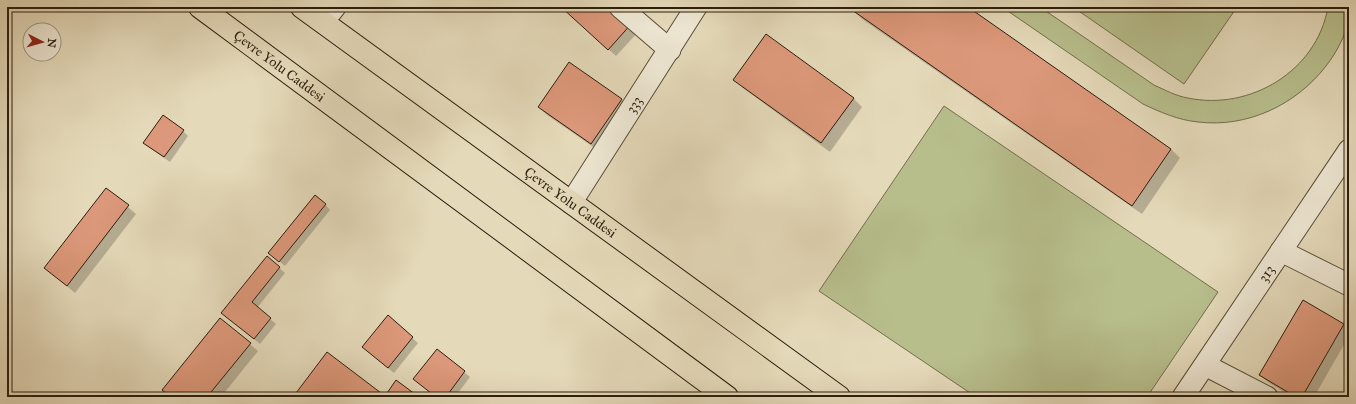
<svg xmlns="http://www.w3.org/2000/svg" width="1356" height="404" font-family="'IM FELL Great Primer',serif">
  <rect width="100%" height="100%" fill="#e4d9b9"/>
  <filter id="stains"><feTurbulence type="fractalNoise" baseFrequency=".005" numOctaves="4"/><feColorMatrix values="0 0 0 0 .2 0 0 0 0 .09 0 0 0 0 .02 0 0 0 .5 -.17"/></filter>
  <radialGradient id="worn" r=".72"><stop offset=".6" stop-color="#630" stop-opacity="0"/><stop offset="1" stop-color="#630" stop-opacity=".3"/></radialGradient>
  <!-- green -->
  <g fill="#b7be8c" stroke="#726e4d">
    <path d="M1002 7H1040L1154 85C1165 90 1176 96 1188 98 1250 111 1317 71 1328 7H1349C1349 11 1349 15 1349 19 1347 33 1335 55 1326 66 1296 105 1247 128 1198 122 1178 120 1160 112 1143 104Z"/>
    <polygon points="1073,7 1237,7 1184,84"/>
    <polygon points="944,106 1218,292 1147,397 976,397 819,291"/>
  </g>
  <!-- shadow -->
  <g fill="#0003">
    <polygon points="561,7 640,30 616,56"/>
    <polygon points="855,7 967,7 1171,149 1180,158 1142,214 862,19 853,10"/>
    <polygon points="569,63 622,100 629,107 599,151 547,115 539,107"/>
    <polygon points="734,79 853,98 862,107 830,152 743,88"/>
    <polygon points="183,131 188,136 170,162 150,148 144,143"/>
    <polygon points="107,189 136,214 75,293 45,268"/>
    <polygon points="325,204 330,210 285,266 275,258"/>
    <polygon points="267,257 285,273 257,308 276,324 260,344 228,318"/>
    <polygon points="1304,301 1344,325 1349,330 1349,336 1314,397 1292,397 1268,382 1260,375"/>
    <polygon points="388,317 418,343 394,373 368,352"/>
    <polygon points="220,319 258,351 221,397 171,397"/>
    <polygon points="437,350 470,377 455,397 436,397"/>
    <polygon points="1349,355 1349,365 1346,362"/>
  </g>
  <!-- building -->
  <g fill="#dc987a" stroke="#2c1e0e">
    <polygon points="561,7 616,7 633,22 608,50"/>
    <polygon points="854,7 968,7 1171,149 1132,206 852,10"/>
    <polygon points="766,34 854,98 821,143 733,80"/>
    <polygon points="569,62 622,99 591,144 538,107"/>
    <polygon points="163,115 184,130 164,157 143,143"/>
    <polygon points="106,188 129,205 67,286 44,268"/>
    <polygon points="315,195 326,204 279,262 268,253"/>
    <polygon points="267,256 280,267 252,302 271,318 254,339 221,313"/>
    <polygon points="1303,300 1344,324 1302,397 1296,397 1259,375"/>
    <polygon points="388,315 413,337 388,368 362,347"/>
    <polygon points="220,318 251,343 207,397 171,397 162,390"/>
    <polygon points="437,349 465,371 446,397 436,397 413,379"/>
    <polygon points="327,352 385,396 396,380 419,397 293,397"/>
  </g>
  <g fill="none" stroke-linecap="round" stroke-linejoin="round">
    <!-- street casing -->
    <g stroke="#5a4d39" stroke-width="23">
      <g id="street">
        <polyline points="620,7 670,50"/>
        <polyline points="323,22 335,7"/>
        <path id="s1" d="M571 203 696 7"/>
        <polyline points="1281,251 1349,285"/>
        <polyline points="1205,365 1267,397"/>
        <path id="s2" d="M1183 397 1349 150"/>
      </g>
    </g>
    <!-- highway casing -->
    <g stroke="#2c1e0e" stroke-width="24">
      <g id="highway">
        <path id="s3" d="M200 7 727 397"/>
        <path id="s4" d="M302 7 839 397"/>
      </g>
    </g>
    <!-- street -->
    <use href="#street" stroke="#ede6d2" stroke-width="21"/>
    <!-- highway -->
    <use href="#highway" stroke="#e4d9b9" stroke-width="22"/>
  </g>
  <g text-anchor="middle" stroke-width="3.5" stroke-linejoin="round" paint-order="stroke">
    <!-- street labels -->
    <g font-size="14" fill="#2c1e0e" stroke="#ede6d2">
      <text dy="5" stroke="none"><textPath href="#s3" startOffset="99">Çevre Yolu Caddesi</textPath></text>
      <text dy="5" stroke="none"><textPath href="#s1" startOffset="117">333</textPath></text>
      <text dy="5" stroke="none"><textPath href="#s4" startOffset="332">Çevre Yolu Caddesi</textPath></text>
      <text dy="5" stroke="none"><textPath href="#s2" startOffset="149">313</textPath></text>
    </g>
  </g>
  <!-- margin -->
  <rect width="1356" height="404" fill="none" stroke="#e4d9b9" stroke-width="24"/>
  <rect x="8" y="8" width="1340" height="388" fill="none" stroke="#2c1e0e" stroke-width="2"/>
  <rect x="12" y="12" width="1332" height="380" fill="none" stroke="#2c1e0e"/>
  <!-- north arrow -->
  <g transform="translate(42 42) rotate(96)"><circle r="19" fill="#ede6d2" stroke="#a09684"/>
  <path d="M0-3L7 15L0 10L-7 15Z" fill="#8f2418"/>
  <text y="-6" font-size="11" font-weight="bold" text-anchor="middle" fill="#2c1e0e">N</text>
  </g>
  <rect width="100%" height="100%" filter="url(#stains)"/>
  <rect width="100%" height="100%" fill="url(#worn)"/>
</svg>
